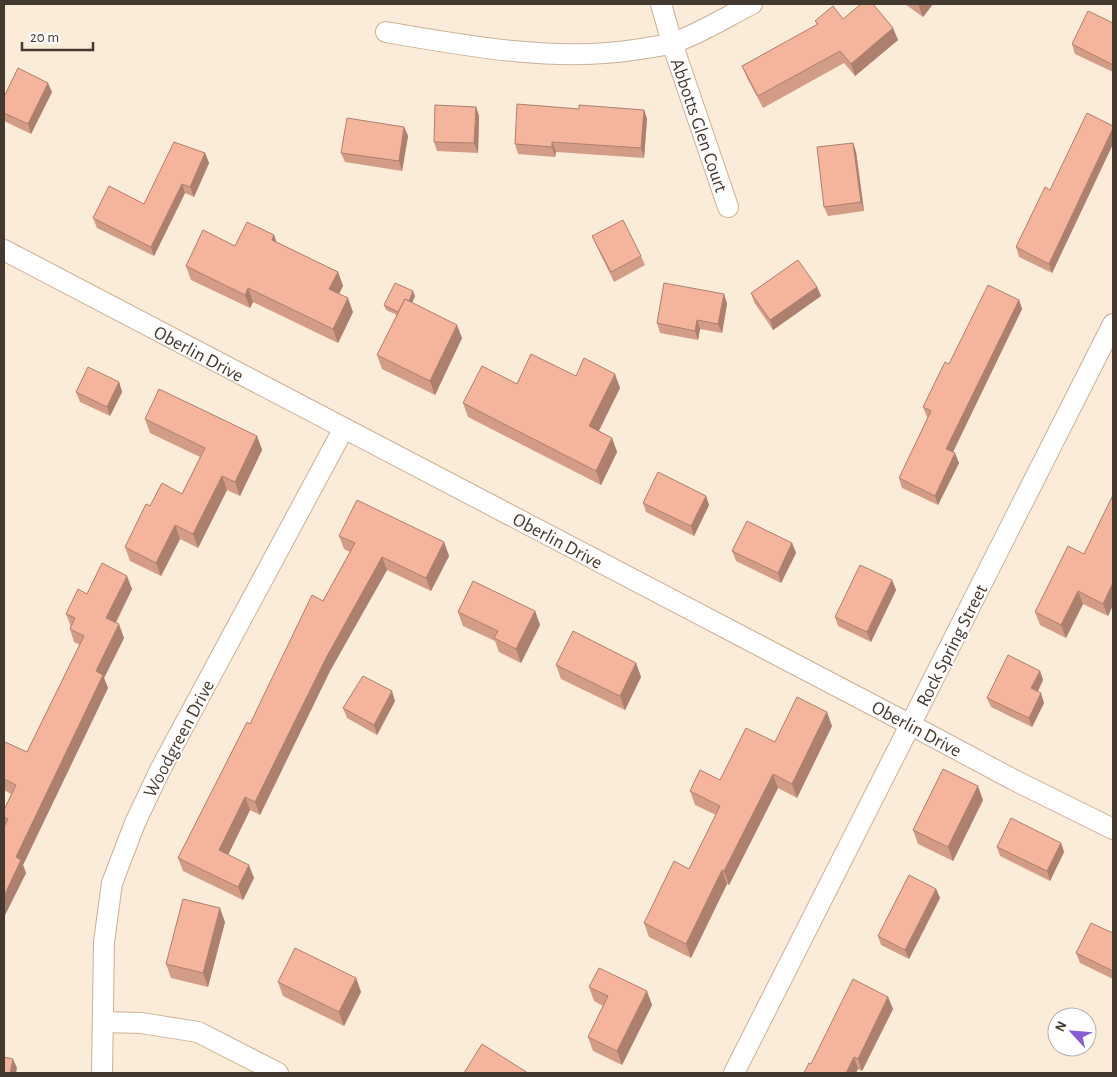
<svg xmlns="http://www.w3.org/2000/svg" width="1117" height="1077" font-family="'Alegreya Sans',sans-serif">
  <rect width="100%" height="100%" fill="#fbebd9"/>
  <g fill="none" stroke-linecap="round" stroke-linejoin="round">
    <!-- street casing -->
    <g stroke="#cbb195" stroke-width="22">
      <g id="street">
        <polyline points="661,4 672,43 728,207"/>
        <path d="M386 32C466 46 559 63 640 49 650 47 663 46 673 43 701 33 726 17 752 4"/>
        <polyline points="4,250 911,725 1014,780 1113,829"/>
        <polyline points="103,1022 141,1023 198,1032 278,1073"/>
        <polyline points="102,1073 104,942 112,883 135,823 160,770 344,428"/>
        <polyline points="734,1073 1113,324"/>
      </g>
    </g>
    <!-- street -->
    <use href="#street" stroke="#fff" stroke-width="20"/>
  </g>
  <!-- wall -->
  <g fill="#d39c87">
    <polygon points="905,4 933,4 923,17"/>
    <polygon points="843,19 893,28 898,40 855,76 844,63 763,108 747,78 742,66 817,25 815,21"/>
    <polygon points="1113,23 1113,72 1075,54 1072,44"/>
    <polygon points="52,92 31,134 4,121 4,97"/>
    <polygon points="476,107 479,116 478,153 437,151 434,142"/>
    <polygon points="644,110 647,119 644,158 556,152 555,157 518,154 515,144"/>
    <polygon points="1113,126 1113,144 1052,273 1019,257 1016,247 1050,190"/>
    <polygon points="404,127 408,136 402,171 345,162 341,153"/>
    <polygon points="853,143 856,152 864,211 828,216 824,207"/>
    <polygon points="205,153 209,163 194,197 185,193 154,256 97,228 93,218 144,204"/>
    <polygon points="274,235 276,242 338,272 343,286 339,294 353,312 338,343 253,302 250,308 191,280 186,266 235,246"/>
    <polygon points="592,236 641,256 645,265 614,282 596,245"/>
    <polygon points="817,287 821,296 773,330 754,302 751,293"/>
    <polygon points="724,294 727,304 722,333 700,329 698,340 660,333 657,323"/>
    <polygon points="415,296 412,303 462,338 435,395 382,369 377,355 397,315 386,310 384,305"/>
    <polygon points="1019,300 1022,309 953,452 959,463 938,505 902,488 899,478 928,417 927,417 923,407 949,364"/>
    <polygon points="576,376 620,388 599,431 612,438 617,452 601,485 468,417 463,403 517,384"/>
    <polygon points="119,382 122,392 110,416 80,402 76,392"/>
    <polygon points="145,419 257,436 262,450 240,496 227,490 198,548 180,539 161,576 130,561 125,547 150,506 182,494 200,457 150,433"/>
    <polygon points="1113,495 1113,605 1108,616 1083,604 1066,638 1040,625 1035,612 1084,554"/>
    <polygon points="706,496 709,505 694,536 646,512 643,503"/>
    <polygon points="339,536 444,542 449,556 431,591 387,570 330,671 260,815 250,810 228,855 254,878 243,900 183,871 178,858 250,724 323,601 350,552 344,549"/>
    <polygon points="792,543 796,553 781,583 736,561 732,551"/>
    <polygon points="892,580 896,590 871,642 838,626 835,617"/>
    <polygon points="132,589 116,623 124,638 104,678 108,688 23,865 26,873 4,917 4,827 5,825 4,823 4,810 11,794 4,790 4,745 27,752 80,645 74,642 70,629 71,627 66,614 87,594"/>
    <polygon points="535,611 540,625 521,663 499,652 495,641 463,626 458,612"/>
    <polygon points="636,663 641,677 625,710 561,679 556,665"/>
    <polygon points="1040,671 1043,680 1038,692 1044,703 1032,727 991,707 987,698"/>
    <polygon points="395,701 377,735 347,718 343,708"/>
    <polygon points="832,726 797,798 778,788 729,885 727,884 691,958 649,937 644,923 689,869 716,815 695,805 690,791 720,780"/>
    <polygon points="983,800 953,861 918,844 913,830"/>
    <polygon points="1061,843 1064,852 1050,881 1000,856 997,847"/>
    <polygon points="936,889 940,898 909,959 881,945 878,936"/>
    <polygon points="225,922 208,987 171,978 166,964"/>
    <polygon points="1113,933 1113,979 1080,963 1076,953"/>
    <polygon points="356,978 361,992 344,1026 283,996 278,982"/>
    <polygon points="589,987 652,1005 622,1065 593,1051 588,1037 603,1006 594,1001"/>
    <polygon points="888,997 893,1009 862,1071 858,1069 811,1064"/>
  </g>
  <!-- shaded-wall -->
  <g fill="#ac7f6e">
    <polygon points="918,4 933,4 923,17"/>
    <polygon points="893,28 898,40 855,76 851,64"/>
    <polygon points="48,83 52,92 31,134 28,124"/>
    <polygon points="476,107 479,116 478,153 474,143"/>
    <polygon points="644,110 647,119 644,158 641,148"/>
    <polygon points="404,127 408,136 402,171 399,161"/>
    <polygon points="1113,128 1113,144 1052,273 1049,264"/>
    <polygon points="552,142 556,152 555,157 552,147"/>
    <polygon points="853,143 856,152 864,211 861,202"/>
    <polygon points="205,153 209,163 194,197 190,187"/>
    <polygon points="182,184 185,193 154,256 151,247"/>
    <polygon points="274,235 279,249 272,240"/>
    <polygon points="338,272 343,286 334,303 329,289"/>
    <polygon points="817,287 821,296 773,330 770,320"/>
    <polygon points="248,288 253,302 250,308 245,295"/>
    <polygon points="413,291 415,296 404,319 402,314"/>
    <polygon points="724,294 727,304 722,333 718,324"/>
    <polygon points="348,298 353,312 338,343 333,329"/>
    <polygon points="1019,300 1022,309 950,458 946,449"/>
    <polygon points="697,320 700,329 698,340 695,331"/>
    <polygon points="457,325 462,338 435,395 430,381"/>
    <polygon points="615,374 620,388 594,440 589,426"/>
    <polygon points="119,382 122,392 110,416 107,407"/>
    <polygon points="257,436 262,450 240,496 235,482"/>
    <polygon points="612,438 617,452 601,485 596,471"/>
    <polygon points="955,453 959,463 938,505 935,496"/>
    <polygon points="222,476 227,490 198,548 193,534"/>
    <polygon points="706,496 709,505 694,536 691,526"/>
    <polygon points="175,525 180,539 161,576 156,563"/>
    <polygon points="444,542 449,556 431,591 426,578"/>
    <polygon points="792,543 796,553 781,583 778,573"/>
    <polygon points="382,557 387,570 330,671 260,815 255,802 326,658"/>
    <polygon points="127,576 132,589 111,631 106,618"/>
    <polygon points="892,580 896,590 871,642 867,632"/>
    <polygon points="1113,583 1113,605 1108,616 1103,604"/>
    <polygon points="1078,591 1083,604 1066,638 1061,625"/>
    <polygon points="535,611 540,625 521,663 516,649"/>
    <polygon points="119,624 124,638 104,678 108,688 23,865 26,873 4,917 4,896 16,857 96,671"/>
    <polygon points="636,663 641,677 625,710 620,696"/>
    <polygon points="1040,671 1043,680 1034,698 1031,688"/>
    <polygon points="392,691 395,701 377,735 374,725"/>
    <polygon points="1041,693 1044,703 1032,727 1029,718"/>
    <polygon points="827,712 832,726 797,798 792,784"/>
    <polygon points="773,774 778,788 729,885 724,871"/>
    <polygon points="978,786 983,800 953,861 948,847"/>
    <polygon points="245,797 250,810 224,863 219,850"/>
    <polygon points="1061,843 1064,852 1050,881 1047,871"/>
    <polygon points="249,865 254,878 243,900 238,887"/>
    <polygon points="722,870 727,884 691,958 686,944"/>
    <polygon points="936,889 940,898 909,959 905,950"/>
    <polygon points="220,908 225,922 208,987 203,973"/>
    <polygon points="356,978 361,992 344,1026 339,1012"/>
    <polygon points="647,991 652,1005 622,1065 617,1051"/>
    <polygon points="888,997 893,1009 862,1071 858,1059"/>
    <polygon points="854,1057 858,1069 856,1073 846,1073"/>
    <polygon points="13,1059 17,1068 16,1073 10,1073"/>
  </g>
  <!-- building -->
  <g fill="#f5b59d" stroke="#ac7f6e">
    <polygon points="861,4 873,4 893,28 851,64 840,51 758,96 742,66 818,24 815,21 833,6 843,19"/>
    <polygon points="1088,11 1113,23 1113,65 1072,44"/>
    <polygon points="18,68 48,83 28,124 4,113 4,97"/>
    <polygon points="517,104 579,109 579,105 644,110 641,148 552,142 552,147 515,144"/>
    <polygon points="435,105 476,107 474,143 434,142"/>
    <polygon points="1087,113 1113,126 1113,128 1049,264 1016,247 1045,187 1050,190"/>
    <polygon points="347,118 404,127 399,161 341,153"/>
    <polygon points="174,142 205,153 190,187 182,184 151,247 93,218 109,186 144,204"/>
    <polygon points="853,143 861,202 824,207 817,147"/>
    <polygon points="623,220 641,256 611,272 592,236"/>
    <polygon points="247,222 274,235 272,240 338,272 329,289 348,298 333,329 248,288 245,295 186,266 203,230 235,246"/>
    <polygon points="798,260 817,287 770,320 751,293"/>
    <polygon points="395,283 413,291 409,301 405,299 398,312 384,305"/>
    <polygon points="664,283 724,294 718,324 697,320 695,331 657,323"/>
    <polygon points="988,285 1019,300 946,449 955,453 935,496 899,478 931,411 923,407 945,362 949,364"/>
    <polygon points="405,299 457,325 430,381 377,355"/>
    <polygon points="531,354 576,376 584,358 615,374 589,426 612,438 596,471 463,403 482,366 517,384"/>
    <polygon points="88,367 119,382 107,407 76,392"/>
    <polygon points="159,389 257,436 235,482 222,476 193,534 175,525 156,563 125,547 146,504 150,506 162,483 182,494 205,448 145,419"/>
    <polygon points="658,472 706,496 691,526 643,503"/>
    <polygon points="1113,495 1113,583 1103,604 1078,591 1061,625 1035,612 1068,546 1084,554"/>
    <polygon points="357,500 444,542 426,578 382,557 326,658 255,802 245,797 219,850 249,865 238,887 178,858 247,722 250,724 312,595 323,601 355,543 339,536"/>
    <polygon points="747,521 792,543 778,573 732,551"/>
    <polygon points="102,563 127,576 106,618 119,624 96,671 103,675 16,857 21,860 4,896 4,827 8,819 4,817 4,810 16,785 4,779 4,745 5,742 27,752 84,636 70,629 75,618 66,614 78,589 87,594"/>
    <polygon points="860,565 892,580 867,632 835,617"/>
    <polygon points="473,581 535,611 516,649 494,638 498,631 458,612"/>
    <polygon points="573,631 636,663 620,696 556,665"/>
    <polygon points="1008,655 1040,671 1031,688 1041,693 1029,718 987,698"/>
    <polygon points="363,676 392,691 374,725 343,708"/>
    <polygon points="797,697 827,712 792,784 773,774 724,871 722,870 686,944 644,923 674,861 689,869 720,806 690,791 700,770 720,780 746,728 775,742"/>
    <polygon points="943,769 978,786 948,847 913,830"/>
    <polygon points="1011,818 1061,843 1047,871 997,847"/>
    <polygon points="909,875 936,889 905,950 878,936"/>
    <polygon points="183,899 220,908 203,973 166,964"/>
    <polygon points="1091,923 1113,933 1113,971 1076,953"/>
    <polygon points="295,948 356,978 339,1012 278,982"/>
    <polygon points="599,968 647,991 617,1051 588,1037 608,996 589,987"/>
    <polygon points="853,979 888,997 858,1059 854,1057 846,1073 804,1073 809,1063 811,1064"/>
    <polygon points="482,1044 528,1073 464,1073"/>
    <polygon points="4,1057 13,1059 10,1073 4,1073"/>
  </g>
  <g text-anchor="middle" stroke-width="4" stroke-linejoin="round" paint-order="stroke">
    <!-- street labels -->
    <g font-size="19" fill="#44392e" stroke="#fff">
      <text transform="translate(700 125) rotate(71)" y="7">Abbotts Glen Court</text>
      <text transform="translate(199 353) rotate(28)" y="7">Oberlin Drive</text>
      <text transform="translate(558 540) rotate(28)" y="7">Oberlin Drive</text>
      <text transform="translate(951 645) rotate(-63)" y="7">Rock Spring Street</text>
      <text transform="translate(917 728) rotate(28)" y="7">Oberlin Drive</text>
      <text transform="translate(178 738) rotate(-62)" y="7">Woodgreen Drive</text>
    </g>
  </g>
  <!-- border -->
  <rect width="1117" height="1077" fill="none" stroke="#44392e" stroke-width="10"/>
  <!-- north arrow -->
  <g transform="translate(1072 1032) rotate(296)"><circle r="24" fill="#ffffff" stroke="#b4b0ab"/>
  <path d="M0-4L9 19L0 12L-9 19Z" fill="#885ed8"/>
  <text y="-8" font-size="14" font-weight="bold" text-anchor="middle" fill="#44392e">N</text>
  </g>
  <!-- scale -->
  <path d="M22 42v8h71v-8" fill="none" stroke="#44392e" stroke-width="2.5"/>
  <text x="30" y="42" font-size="15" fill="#44392e" stroke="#ffffff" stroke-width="4" paint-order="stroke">20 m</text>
</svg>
